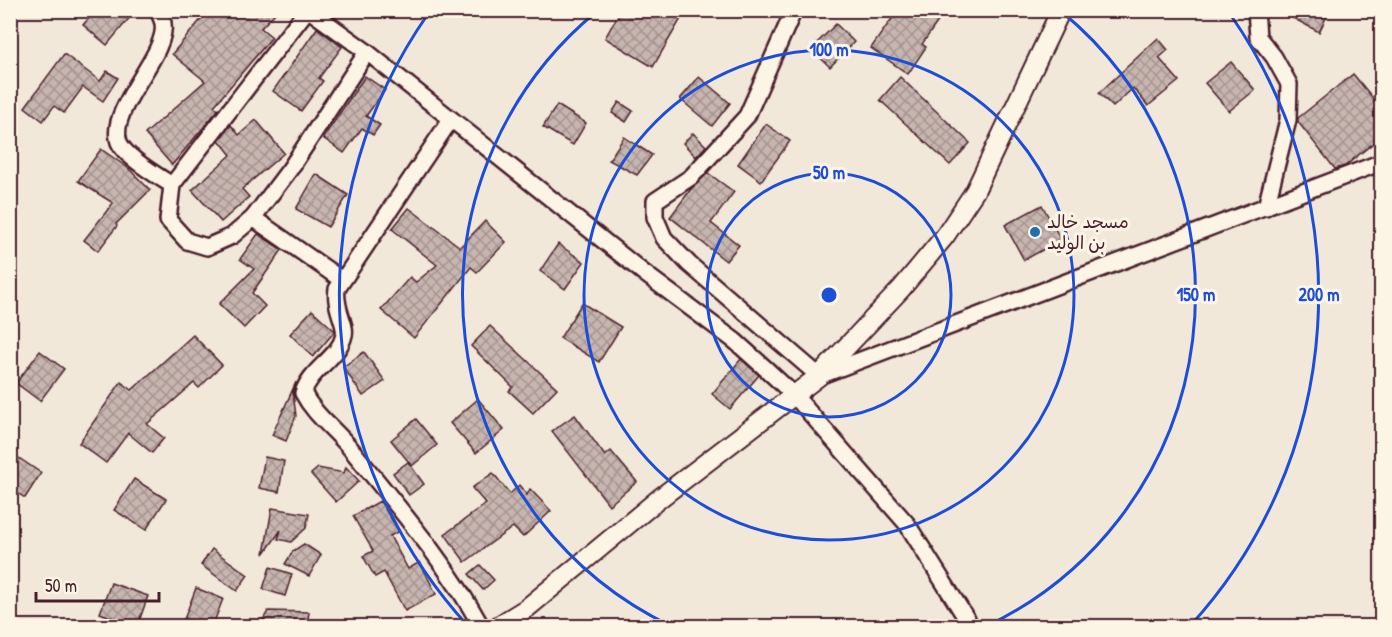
<svg xmlns="http://www.w3.org/2000/svg" width="1392" height="637" font-family="'Patrick Hand','Playpen Sans Arabic',sans-serif">
  <defs>
    <pattern id="building-cross-hatch" width="8" height="8" patternUnits="userSpaceOnUse" patternTransform="scale(1.5)"><rect width="8" height="8" fill="#c7b6af"/><path d="M0 0l8 8M0 8l8-8" fill="none" stroke="#a4938f"/></pattern>
  </defs>
  <rect width="100%" height="100%" fill="#f1e8da"/>
  <filter id="ink" filterUnits="userSpaceOnUse"><feTurbulence type="fractalNoise" baseFrequency=".0167" numOctaves="2"/><feDisplacementMap in="SourceGraphic" scale="12" xChannelSelector="R" yChannelSelector="G"/><feConvolveMatrix kernelMatrix="1 2 1 2 8 2 1 2 1" color-interpolation-filters="sRGB"/></filter>
  <g filter="url(#ink)">
    <!-- building -->
    <g fill="url(#building-cross-hatch)" stroke="#4a1f2b" stroke-width="1.5">
      <polygon points="96,10 136,10 107,45 83,25"/>
      <polygon points="209,10 278,10 261,28 272,37 214,106 218,110 172,165 145,134 205,81 172,54"/>
      <polygon points="621,10 686,10 653,67 605,38"/>
      <polygon points="898,10 946,10 922,44 926,47 908,74 871,48"/>
      <polygon points="1278,10 1330,10 1319,32"/>
      <polygon points="836,24 854,42 830,67 811,49"/>
      <polygon points="317,28 342,47 319,78 323,81 301,111 273,91"/>
      <polygon points="1158,38 1168,50 1159,58 1179,81 1148,106 1133,88 1113,107 1099,93"/>
      <polygon points="64,54 100,81 107,71 118,78 103,101 83,87 64,113 54,106 43,121 25,107"/>
      <polygon points="1231,62 1255,90 1229,111 1205,83"/>
      <polygon points="1353,74 1382,109 1382,136 1345,166 1335,169 1298,122 1298,118"/>
      <polygon points="365,76 385,90 366,116 380,125 373,135 362,128 344,153 323,138"/>
      <polygon points="699,77 730,103 712,126 680,99"/>
      <polygon points="900,77 970,143 950,165 880,100"/>
      <polygon points="619,102 633,111 626,122 612,113"/>
      <polygon points="557,105 586,123 573,145 543,127"/>
      <polygon points="256,120 284,153 242,189 249,197 221,222 192,190 231,155 219,140 231,125 239,135"/>
      <polygon points="766,124 790,141 761,181 738,164"/>
      <polygon points="693,133 706,146 696,157 683,143"/>
      <polygon points="624,137 652,155 637,175 609,160"/>
      <polygon points="101,149 128,168 150,190 116,224 117,226 98,251 84,240 113,203 78,181"/>
      <polygon points="708,173 734,192 711,223 739,245 726,261 670,217 691,189"/>
      <polygon points="316,174 348,195 328,227 296,209"/>
      <polygon points="1042,205 1061,240 1024,260 1005,225"/>
      <polygon points="409,208 460,247 485,221 506,242 477,272 471,267 414,338 381,310 410,277 416,282 437,265 392,229"/>
      <polygon points="258,234 282,250 252,293 265,306 244,328 219,304 254,269 240,259"/>
      <polygon points="558,244 584,262 565,289 540,271"/>
      <polygon points="582,303 621,327 599,362 560,338"/>
      <polygon points="312,310 335,331 313,357 290,334"/>
      <polygon points="490,326 557,388 533,413 509,391 513,387 471,346"/>
      <polygon points="193,335 222,365 199,388 194,383 147,424 164,438 152,453 128,433 106,463 79,443 121,382 132,390"/>
      <polygon points="40,351 64,369 40,401 16,383"/>
      <polygon points="364,352 385,381 363,396 343,367"/>
      <polygon points="741,359 759,375 730,409 712,394"/>
      <polygon points="296,382 293,393 296,416 286,441 272,435"/>
      <polygon points="478,399 504,430 476,453 450,423"/>
      <polygon points="575,415 605,456 611,451 637,482 609,505 552,431"/>
      <polygon points="416,419 437,445 412,466 391,440"/>
      <polygon points="10,452 41,473 25,498 10,488"/>
      <polygon points="265,457 284,461 279,492 259,488"/>
      <polygon points="408,462 424,484 409,495 393,473"/>
      <polygon points="346,467 359,481 336,502 311,474 318,468 344,473"/>
      <polygon points="493,473 510,494 519,485 527,495 530,489 551,511 523,537 513,527 465,562 445,534 486,504 472,488"/>
      <polygon points="134,479 166,499 146,530 114,510"/>
      <polygon points="380,501 399,531 390,536 408,569 420,562 436,594 405,611 384,572 375,577 363,556 373,551 353,516"/>
      <polygon points="272,508 309,514 306,528 291,542 278,539 281,530 264,554"/>
      <polygon points="304,544 321,555 309,576 285,564 293,551"/>
      <polygon points="212,549 248,575 237,591 201,565"/>
      <polygon points="480,565 494,580 483,590 469,574"/>
      <polygon points="270,567 292,574 285,596 263,589"/>
      <polygon points="111,583 148,596 137,627 100,613"/>
      <polygon points="196,588 223,599 212,627 181,627"/>
      <polygon points="268,611 309,612 307,627 259,627"/>
    </g>
    <g fill="none" stroke-linecap="round" stroke-linejoin="round">
      <!-- minor casing -->
      <g stroke="#4a1f2b" stroke-width="20">
        <g id="minor">
          <path d="M158 10C160 15 162 19 163 23 169 54 107 109 119 142 124 156 159 177 172 185"/>
          <polyline points="307,10 172,185 168,220 187,241 207,247 232,236 253,218 290,169 367,52"/>
          <polyline points="309,10 367,52 644,273 735,341 765,368 794,395 907,524 971,626"/>
          <polyline points="794,10 747,116 691,177 655,201 655,217 664,238 689,264 819,376 1382,162"/>
          <polyline points="1256,10 1258,37 1274,57 1289,84 1288,120 1266,207"/>
          <path d="M451 119 337 289C334 308 347 325 344 335 339 358 311 368 303 393 315 416 335 429 351 449 397 506 446 562 481 626"/>
          <polyline points="253,218 342,280"/>
        </g>
      </g>
      <!-- tertiary casing -->
      <g stroke="#4a1f2b" stroke-width="22">
        <polyline id="tertiary" points="498,626 527,608 660,498 819,376 901,289 945,236 975,191 1061,10"/>
      </g>
      <!-- minor -->
      <use href="#minor" stroke="#fcf5e5" stroke-width="15"/>
      <!-- tertiary -->
      <use href="#tertiary" stroke="#fcf5e5" stroke-width="18"/>
    </g>
  </g>
  <!-- distance rings -->
  <g fill="none" stroke="#1d4ed8" stroke-width="3">
    <circle cx="829" cy="295" r="122"/>
    <circle cx="829" cy="295" r="245"/>
    <path d="M671 626A367 367 0 0 1 596 12M1062 12A367 367 0 0 1 987 626"/>
    <path d="M468 626A490 490 0 0 1 428 14M1230 14A490 490 0 0 1 1190 626"/>
  </g>
  <!-- markers -->
  <circle fill="#1f6fb2" stroke="#fcf5e5" stroke-width="2" cx="1035" cy="232" r="6"/>
  <g text-anchor="middle" stroke-width="6" stroke-linejoin="round" paint-order="stroke">
    <!-- poi labels -->
    <g font-size="18" fill="#4a1f2b" stroke="#fcf5e5" text-anchor="start">
      <text x="1047" y="228">مسجد خالد<tspan x="1047" dy="21">بن الوليد</tspan></text>
    </g>
  </g>
  <circle cx="829" cy="295" r="9" fill="#1d4ed8" stroke="#fcf5e5" stroke-width="3"/>
  <g font-size="18" text-anchor="middle" font-weight="bold" fill="#1d4ed8" stroke="#fcf5e5" stroke-width="6" stroke-linejoin="round" paint-order="stroke">
    <text x="829" y="56">100 m</text>
    <text x="829" y="179">50 m</text>
    <text x="1196" y="301">150 m</text>
    <text x="1319" y="301">200 m</text>
  </g>
  <!-- margin -->
  <rect width="1392" height="637" fill="none" stroke="#fcf5e5" stroke-width="36"/>
  <rect x="18" y="18" width="1356" height="601" fill="none" stroke="#4a1f2b" stroke-width="2" filter="url(#ink)"/>
  <!-- scale -->
  <path d="M36 592v9h123v-9" fill="none" stroke="#4a1f2b" stroke-width="3"/>
  <text x="45" y="592" font-size="18" fill="#4a1f2b" stroke="#fcf5e5" stroke-width="4.5" paint-order="stroke">50 m</text>
</svg>
